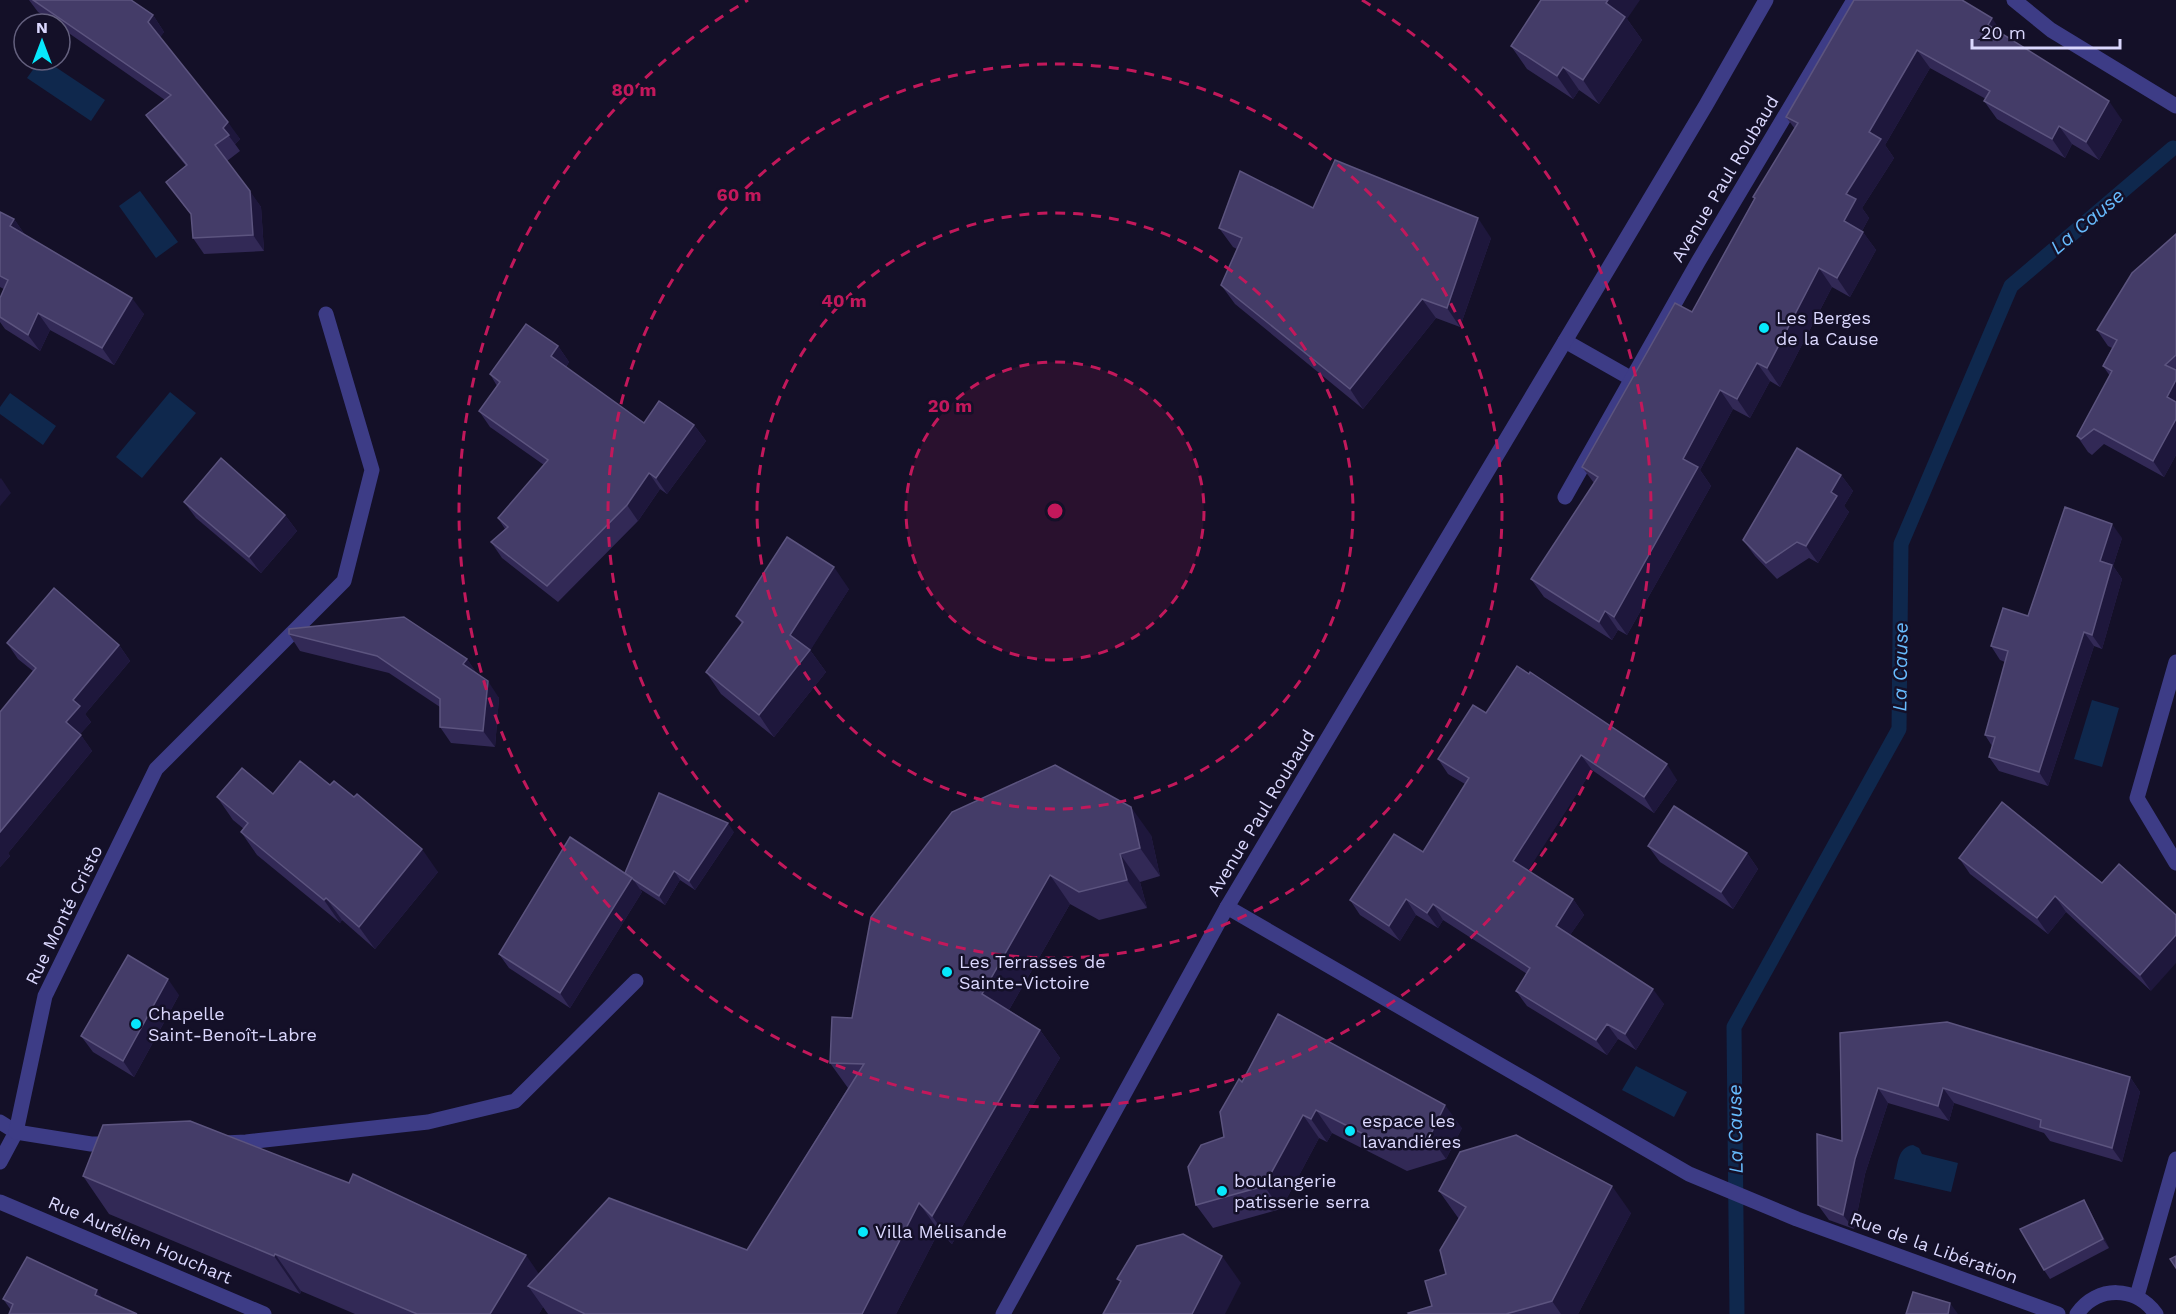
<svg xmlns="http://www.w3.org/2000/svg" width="2176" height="1314" font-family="'Work Sans',sans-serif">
  <rect width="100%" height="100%" fill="#141028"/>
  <!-- water -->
  <g fill="#0f284d">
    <polygon points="40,60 45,60 105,100 91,121 27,78"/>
    <polygon points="140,191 178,242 156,258 119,206"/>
    <polygon points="170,392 196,413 142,478 116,457"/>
    <polygon points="10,393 56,426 43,445 0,414 0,407"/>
    <polygon points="2092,700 2119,708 2102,767 2074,759"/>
    <polygon points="1636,1066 1687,1092 1674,1117 1622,1090"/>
    <path d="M1913 1145 1919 1148 1922 1154 1958 1163 1951 1192 1894 1179C1898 1165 1897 1147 1913 1145Z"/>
  </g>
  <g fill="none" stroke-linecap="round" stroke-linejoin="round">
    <!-- stream -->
    <polyline stroke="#0f284d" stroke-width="15" points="1737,1314 1734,1027 1899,729 1901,544 2011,286 2173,148"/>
    <!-- minor -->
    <g stroke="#3d3c86" stroke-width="15">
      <polyline points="2014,0 2051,30 2176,106"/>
      <polyline points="1565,341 1632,379"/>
      <polyline points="1565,497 1698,262 1854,0"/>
      <polyline points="2176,662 2137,798 2176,863"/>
      <polyline points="1227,907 1689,1174 1797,1219 2058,1314"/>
      <polyline points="0,1122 16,1132 0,1162"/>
      <polyline points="224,1143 246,1142 428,1122 515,1101 636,981"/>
      <polyline points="116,1144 91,1144 16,1132 45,996 156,769 344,581 372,470 326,314"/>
      <polyline points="0,1202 264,1314"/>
      <polyline points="2137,1296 2176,1159"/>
      <path d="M2077 1314C2097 1285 2136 1286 2156 1314"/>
    </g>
    <!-- tertiary -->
    <polyline stroke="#3d3c86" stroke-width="15" points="1003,1314 1227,907 1706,105 1766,0"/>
  </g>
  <!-- wall -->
  <g fill="#322956">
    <polygon points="29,0 131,0 153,15 164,32 160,37 240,139 235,144 240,151 227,161 261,207 264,251 204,254 193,238 192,216 166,182 186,166 158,131 146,115 165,100 60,27 60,24 56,24 38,12"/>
    <polygon points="1854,0 2003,35 2122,120 2099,160 2072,144 2065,158 1997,119 1984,101 1986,99 1930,68 1885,145 1894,158 1862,208 1869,218 1862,231 1876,250 1850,297 1832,287 1780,387 1770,381 1750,418 1733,409 1700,470 1711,486 1627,635 1618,630 1612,640 1544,597 1531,579 1594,483 1582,467 1692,312 1754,199 1753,197 1795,129 1786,117"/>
    <polygon points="1627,19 1642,40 1599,104 1579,90 1573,99 1527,69 1511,46"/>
    <polygon points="1313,208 1491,238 1460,327 1436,318 1363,409 1235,304 1221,285 1237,249 1233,247 1219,228"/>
    <polygon points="0,212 14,219 25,235 144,314 114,365 50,330 40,351 5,329 0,322 0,298 4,289 0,287"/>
    <polygon points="2176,234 2176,455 2164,477 2104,444 2092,455 2088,452 2077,436 2110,376 2103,366 2112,348 2108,346 2097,330"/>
    <polygon points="558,346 569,362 566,367 644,423 694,425 706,441 667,494 660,489 638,521 558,602 502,558 491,542 505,529 498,518 544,465 490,427 479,411 497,386 490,374"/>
    <polygon points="1841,475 1853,491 1844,506 1849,512 1818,563 1809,558 1777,579 1755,556 1743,540"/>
    <polygon points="184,502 285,515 297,531 261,573 196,518"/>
    <polygon points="2122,538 2113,566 2122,579 2102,649 2094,646 2048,786 1999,771 1989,757 1992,746 1985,735 2005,662 2000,660 1991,646"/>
    <polygon points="849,589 810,650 826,672 774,737 721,694 706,672 742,624 736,616"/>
    <polygon points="289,634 467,659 477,674 499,698 495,747 451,743 440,727 440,707 389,673 300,651"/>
    <polygon points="7,643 119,645 130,661 85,714 91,722 80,734 92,751 8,853 10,856 0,867 0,712 33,671 18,659"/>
    <polygon points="1486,713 1677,780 1654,813 1592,770 1527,871 1573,899 1584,915 1570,935 1664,1004 1636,1050 1618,1039 1607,1055 1527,1006 1516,991 1527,974 1443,920 1438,928 1416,915 1400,941 1360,915 1350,900 1423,852 1465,784 1448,774 1438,759"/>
    <polygon points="273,794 438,872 375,949 342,920 340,923 257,855 241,832 244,829 233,820 217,797"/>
    <polygon points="734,832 695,890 680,880 665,905 640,889 642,892 570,1008 509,968 499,954 625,873"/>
    <polygon points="1151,835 1160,876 1140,882 1147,908 1099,920 1070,904 1009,1010 1040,1030 1060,1058 952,1244 939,1231 896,1314 548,1314 543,1307 539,1314 355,1314 301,1291 300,1294 109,1214 83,1176 539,1274 747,1250 848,1088 830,1063 852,1018 871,917"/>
    <polygon points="1648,846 1747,853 1758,869 1733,909 1660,862"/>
    <polygon points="1959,858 2102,883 2151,991 2066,912 2048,934 1970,874"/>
    <polygon points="179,995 134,1077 93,1052 81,1036"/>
    <polygon points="1840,1033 2130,1077 2140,1092 2122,1162 2050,1141 2044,1133 1954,1103 1949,1121 1888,1103 1865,1174 1854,1229 1829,1220 1818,1205 1842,1141"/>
    <polygon points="1242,1082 1462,1128 1446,1159 1407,1171 1332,1133 1327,1142 1319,1138 1281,1209 1213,1228 1196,1205 1224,1137"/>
    <polygon points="1439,1191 1631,1213 1578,1314 1409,1314 1432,1306 1446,1274 1459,1219"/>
    <polygon points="2089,1209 2109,1248 2050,1279 2044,1270"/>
    <polygon points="3,1299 103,1299 11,1310"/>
  </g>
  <!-- shaded-wall -->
  <g fill="#1e173c">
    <polygon points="1608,0 1640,0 1627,19 1642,40 1599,104 1583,80 1606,3"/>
    <polygon points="153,15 164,32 160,38 148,22"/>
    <polygon points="1992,18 2005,37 1988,25"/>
    <polygon points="1917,50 1930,68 1885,145 1894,158 1862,208 1869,218 1857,240 1844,221 1846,194 1869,132"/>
    <polygon points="1563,67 1579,90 1573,99 1557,76"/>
    <polygon points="2109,101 2122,120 2099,160 2086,142"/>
    <polygon points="228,122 240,139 235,144 223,128"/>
    <polygon points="2059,126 2072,144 2065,158 2052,139"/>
    <polygon points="250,191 261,207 264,251 253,235"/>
    <polygon points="1478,218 1491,238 1460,327 1447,308"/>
    <polygon points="14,219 25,235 10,226"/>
    <polygon points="1863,232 1876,250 1850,297 1837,278"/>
    <polygon points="1819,268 1832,287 1780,387 1767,368"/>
    <polygon points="132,298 144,314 114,365 102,348"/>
    <polygon points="1422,299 1436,318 1363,409 1350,389"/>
    <polygon points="38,313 50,330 40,351 28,335"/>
    <polygon points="558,346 569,362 562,372 551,356"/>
    <polygon points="1757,363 1770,381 1750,418 1737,399"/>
    <polygon points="2176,380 2176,410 2167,397"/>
    <polygon points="1720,390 1733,409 1700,470 1711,486 1627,635 1614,617 1683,459"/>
    <polygon points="2176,419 2176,455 2164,477 2153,461"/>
    <polygon points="694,425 706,441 667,494 656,478"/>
    <polygon points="649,473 660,489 638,521 627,505"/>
    <polygon points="1841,475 1853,491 1844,506 1849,512 1818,563 1806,546 1831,492"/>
    <polygon points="1,478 11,493 0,506 0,479"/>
    <polygon points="285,515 297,531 261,573 249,557"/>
    <polygon points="2112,524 2122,538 2113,566 2122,579 2102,649 2092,635 2100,561"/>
    <polygon points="834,567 849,589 810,651 810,650 826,672 774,737 759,715 790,635"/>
    <polygon points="1605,611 1618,630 1612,640 1599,622"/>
    <polygon points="2084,632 2094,646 2048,786 2039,772"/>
    <polygon points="119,645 130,661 85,714 91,722 77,738 66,722 73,700"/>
    <polygon points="467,659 478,675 463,664"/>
    <polygon points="488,681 499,698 495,747 483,731"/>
    <polygon points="81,735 92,751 8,853 10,856 0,867 0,832"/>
    <polygon points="1581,755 1592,770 1524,877 1513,861"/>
    <polygon points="1667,764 1677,780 1654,813 1644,797"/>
    <polygon points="1131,807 1151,835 1160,876 1140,848"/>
    <polygon points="728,823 734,832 695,890 689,881"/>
    <polygon points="422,849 438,872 375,949 359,927"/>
    <polygon points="1747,853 1758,869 1733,909 1721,892"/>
    <polygon points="1120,854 1140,882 1147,908 1127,880"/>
    <polygon points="674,871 680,880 665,905 659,896"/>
    <polygon points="1050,875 1070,904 1002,1022 982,994"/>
    <polygon points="632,878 642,892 570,1008 560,993"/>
    <polygon points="2055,896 2066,912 2048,934 2037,918"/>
    <polygon points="326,898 342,920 340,923 324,900"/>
    <polygon points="1406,899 1416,915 1400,941 1389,926"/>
    <polygon points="1573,899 1584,915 1566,941 1556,926"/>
    <polygon points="1433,904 1443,920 1438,928 1427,913"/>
    <polygon points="2176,935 2176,963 2151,991 2140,975"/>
    <polygon points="168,979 179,995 134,1077 123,1061"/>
    <polygon points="1653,989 1664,1004 1636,1050 1625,1034"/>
    <polygon points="1607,1024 1618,1039 1607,1055 1596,1040"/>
    <polygon points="1040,1030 1060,1058 952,1244 932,1216"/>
    <polygon points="2130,1077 2140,1092 2122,1162 2112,1148"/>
    <polygon points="1878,1088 1888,1103 1865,1174 1854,1229 1843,1215 1855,1159"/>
    <polygon points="1943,1088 1954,1103 1949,1121 1938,1106"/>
    <polygon points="1445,1105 1462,1128 1446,1159 1430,1136"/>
    <polygon points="1316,1110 1332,1133 1327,1142 1311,1119"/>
    <polygon points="1303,1115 1319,1138 1281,1209 1264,1186"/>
    <polygon points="1612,1186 1631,1213 1578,1314 1561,1314 1552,1301"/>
    <polygon points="2084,1200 2089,1209 2109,1248 2103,1239"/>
    <polygon points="919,1203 939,1231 896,1314 862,1314"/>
    <polygon points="275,1254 301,1291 300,1294 274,1256"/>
    <polygon points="526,1255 552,1293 528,1286 543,1307 539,1314 490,1314"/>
    <polygon points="1222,1256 1241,1283 1225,1314 1192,1314"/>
    <polygon points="97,1290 114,1314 95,1295"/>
    <polygon points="1950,1303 1958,1314 1948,1314"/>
  </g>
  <!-- building -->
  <g fill="#443c68" stroke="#5c547f" stroke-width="1.5">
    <polygon points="33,0 131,0 153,15 148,22 228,122 223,128 229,135 215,145 250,191 253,235 193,238 191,214 166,182 187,165 146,115 171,95"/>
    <polygon points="1541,0 1608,0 1606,3 1625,17 1583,80 1563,67 1557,76 1511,46"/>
    <polygon points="1854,0 1962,0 1992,18 1988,25 2109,101 2086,142 2059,126 2052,139 1984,101 1990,91 1917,50 1869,132 1881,139 1846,194 1856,199 1844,221 1863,232 1837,278 1819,268 1767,368 1757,363 1737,399 1720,390 1683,459 1698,467 1614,617 1605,611 1599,622 1531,579 1598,477 1582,467 1675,303 1692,312 1755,198 1753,197 1798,123 1786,117"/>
    <polygon points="1335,160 1478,218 1447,308 1422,299 1350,389 1221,285 1242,238 1219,228 1240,171 1313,208"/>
    <polygon points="0,212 14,219 10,226 132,298 102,348 38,313 28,335 0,317 0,298 8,280 0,276"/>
    <polygon points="2176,234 2176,355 2165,365 2176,370 2176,380 2167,397 2176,402 2176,419 2153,461 2094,429 2081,439 2077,436 2112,371 2103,366 2117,340 2097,330 2132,273"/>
    <polygon points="526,324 558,346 551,356 644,423 659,401 694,425 656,478 649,473 627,505 547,586 491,542 508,527 498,518 548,460 479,411 500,382 490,374"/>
    <polygon points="1797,448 1841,475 1831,492 1837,496 1806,546 1797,542 1766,563 1743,540"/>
    <polygon points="221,458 285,515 249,557 184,502"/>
    <polygon points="2065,507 2112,524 2100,561 2112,565 2092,635 2084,632 2039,772 1989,757 1995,737 1985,735 2008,651 1991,646 2003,608 2028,616"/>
    <polygon points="787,537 834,567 790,635 810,650 759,715 706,672 743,622 736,616"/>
    <polygon points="54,588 119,645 73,700 80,706 66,722 81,735 0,832 0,712 36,668 7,643"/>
    <polygon points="404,617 467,659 463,664 488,681 483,731 440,727 440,699 377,656 289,634 289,629"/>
    <polygon points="1517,666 1529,674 1530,672 1667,764 1644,797 1581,755 1513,861 1573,899 1556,926 1653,989 1625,1034 1607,1024 1596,1040 1516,991 1530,968 1433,904 1427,913 1406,899 1389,926 1350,900 1394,834 1423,852 1469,778 1438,759 1473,705 1486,713"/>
    <polygon points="300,761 330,785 334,781 354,797 357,794 422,849 359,927 326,898 324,900 241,832 248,823 217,797 242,768 273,794"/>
    <polygon points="1055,765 1131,807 1140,848 1120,854 1127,880 1079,892 1050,875 982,994 1040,1030 932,1216 919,1203 862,1314 585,1314 528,1286 609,1198 747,1250 864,1064 830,1063 832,1017 852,1018 871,917 952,812"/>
    <polygon points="659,793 728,823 689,881 674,871 659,896 634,880 632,878 625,873"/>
    <polygon points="2002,802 2102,883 2119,864 2176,915 2176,935 2140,975 2055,896 2037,918 1959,858"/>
    <polygon points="1674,806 1747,853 1721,892 1648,846"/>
    <polygon points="570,837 632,878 560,993 499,954"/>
    <polygon points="128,955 168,979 123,1061 81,1036"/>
    <polygon points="1278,1014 1445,1105 1430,1136 1391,1148 1316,1110 1311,1119 1303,1115 1264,1186 1196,1205 1188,1167 1201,1145 1224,1137 1220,1112 1239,1079 1242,1082"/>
    <polygon points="1947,1022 2130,1077 2112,1148 2040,1127 2041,1120 1943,1088 1938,1106 1878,1088 1855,1159 1843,1215 1818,1205 1817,1134 1842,1141 1840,1033"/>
    <polygon points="190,1121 349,1183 353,1174 526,1255 490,1314 417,1314 275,1254 274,1256 83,1176 103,1125"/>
    <polygon points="1516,1135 1612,1186 1552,1301 1506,1314 1409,1314 1408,1313 1432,1306 1425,1281 1446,1274 1440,1250 1466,1207 1439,1191 1460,1152"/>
    <polygon points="2084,1200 2103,1239 2044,1270 2020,1229"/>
    <polygon points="1183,1234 1222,1256 1192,1314 1103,1314 1121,1281 1117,1279 1137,1246"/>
    <polygon points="2176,1256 2176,1268 2170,1259"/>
    <polygon points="27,1257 97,1290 95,1295 137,1314 9,1314 13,1304 3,1299"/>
    <polygon points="1913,1292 1950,1303 1948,1314 1906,1314"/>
  </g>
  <!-- distance rings -->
  <circle cx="1055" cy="511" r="149" fill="#c2185b" fill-opacity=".12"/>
  <g fill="none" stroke="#c2185b" stroke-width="3" stroke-dasharray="10 8">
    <circle cx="1055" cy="511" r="149"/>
    <circle cx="1055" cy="511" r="298"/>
    <circle cx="1055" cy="511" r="447"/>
    <path d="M1362 0A596 596 0 1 1 748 0"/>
  </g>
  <!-- markers -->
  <g fill="#07e8fc" stroke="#141028" stroke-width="2">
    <circle cx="1764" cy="328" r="6"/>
    <circle cx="947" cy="972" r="6"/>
    <circle cx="136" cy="1024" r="6"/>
    <circle cx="1350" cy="1131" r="6"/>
    <circle cx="1222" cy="1191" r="6"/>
    <circle cx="863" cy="1232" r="6"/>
  </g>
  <g text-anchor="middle" stroke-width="5" stroke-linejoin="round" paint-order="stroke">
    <!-- street labels -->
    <g font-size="18" fill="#dbd8fe" stroke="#141028">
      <text transform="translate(1725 179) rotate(-59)" y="6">Avenue Paul Roubaud</text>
      <text transform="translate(1261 813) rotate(-59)" y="6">Avenue Paul Roubaud</text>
      <text transform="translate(64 915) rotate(-64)" y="6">Rue Monté Cristo</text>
      <text transform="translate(140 1240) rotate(23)" y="6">Rue Aurélien Houchart</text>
      <text transform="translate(1934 1248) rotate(20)" y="6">Rue de la Libération</text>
    </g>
    <!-- poi labels -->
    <g font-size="18" fill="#dbd8fe" stroke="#141028" text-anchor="start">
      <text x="1776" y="324">Les Berges<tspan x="1776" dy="21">de la Cause</tspan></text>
      <text x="959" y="968">Les Terrasses de<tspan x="959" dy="21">Sainte-Victoire</tspan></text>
      <text x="148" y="1020">Chapelle<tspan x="148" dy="21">Saint-Benoît-Labre</tspan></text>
      <text x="1362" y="1127">espace les<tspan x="1362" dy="21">lavandiéres</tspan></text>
      <text x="1234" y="1187">boulangerie<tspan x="1234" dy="21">patisserie serra</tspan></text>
      <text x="875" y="1238">Villa Mélisande</text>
    </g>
    <!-- water labels -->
    <g font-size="20" font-style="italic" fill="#67bbfd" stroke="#141028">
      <text transform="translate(2087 221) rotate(-40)" y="7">La Cause</text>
      <text transform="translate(1900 667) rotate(-89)" y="7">La Cause</text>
      <text transform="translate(1735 1129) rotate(-91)" y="7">La Cause</text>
    </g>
  </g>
  <circle cx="1055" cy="511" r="9" fill="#c2185b" stroke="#141028" stroke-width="3"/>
  <g font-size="18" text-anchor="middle" font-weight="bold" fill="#c2185b" stroke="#141028" stroke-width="5" stroke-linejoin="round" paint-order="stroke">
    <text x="634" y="96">80 m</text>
    <text x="739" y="201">60 m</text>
    <text x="844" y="307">40 m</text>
    <text x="950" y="412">20 m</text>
  </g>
  <!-- north arrow -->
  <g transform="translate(42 42)"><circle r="28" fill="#141028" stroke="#64607e" stroke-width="1.5"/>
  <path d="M0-4.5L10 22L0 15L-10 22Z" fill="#07e8fc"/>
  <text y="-9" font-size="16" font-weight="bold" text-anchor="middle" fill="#dbd8fe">N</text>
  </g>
  <!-- scale -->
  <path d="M1972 39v9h148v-9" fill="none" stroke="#dbd8fe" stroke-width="3"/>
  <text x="1981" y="39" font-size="18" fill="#dbd8fe" stroke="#141028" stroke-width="4.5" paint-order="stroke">20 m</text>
</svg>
